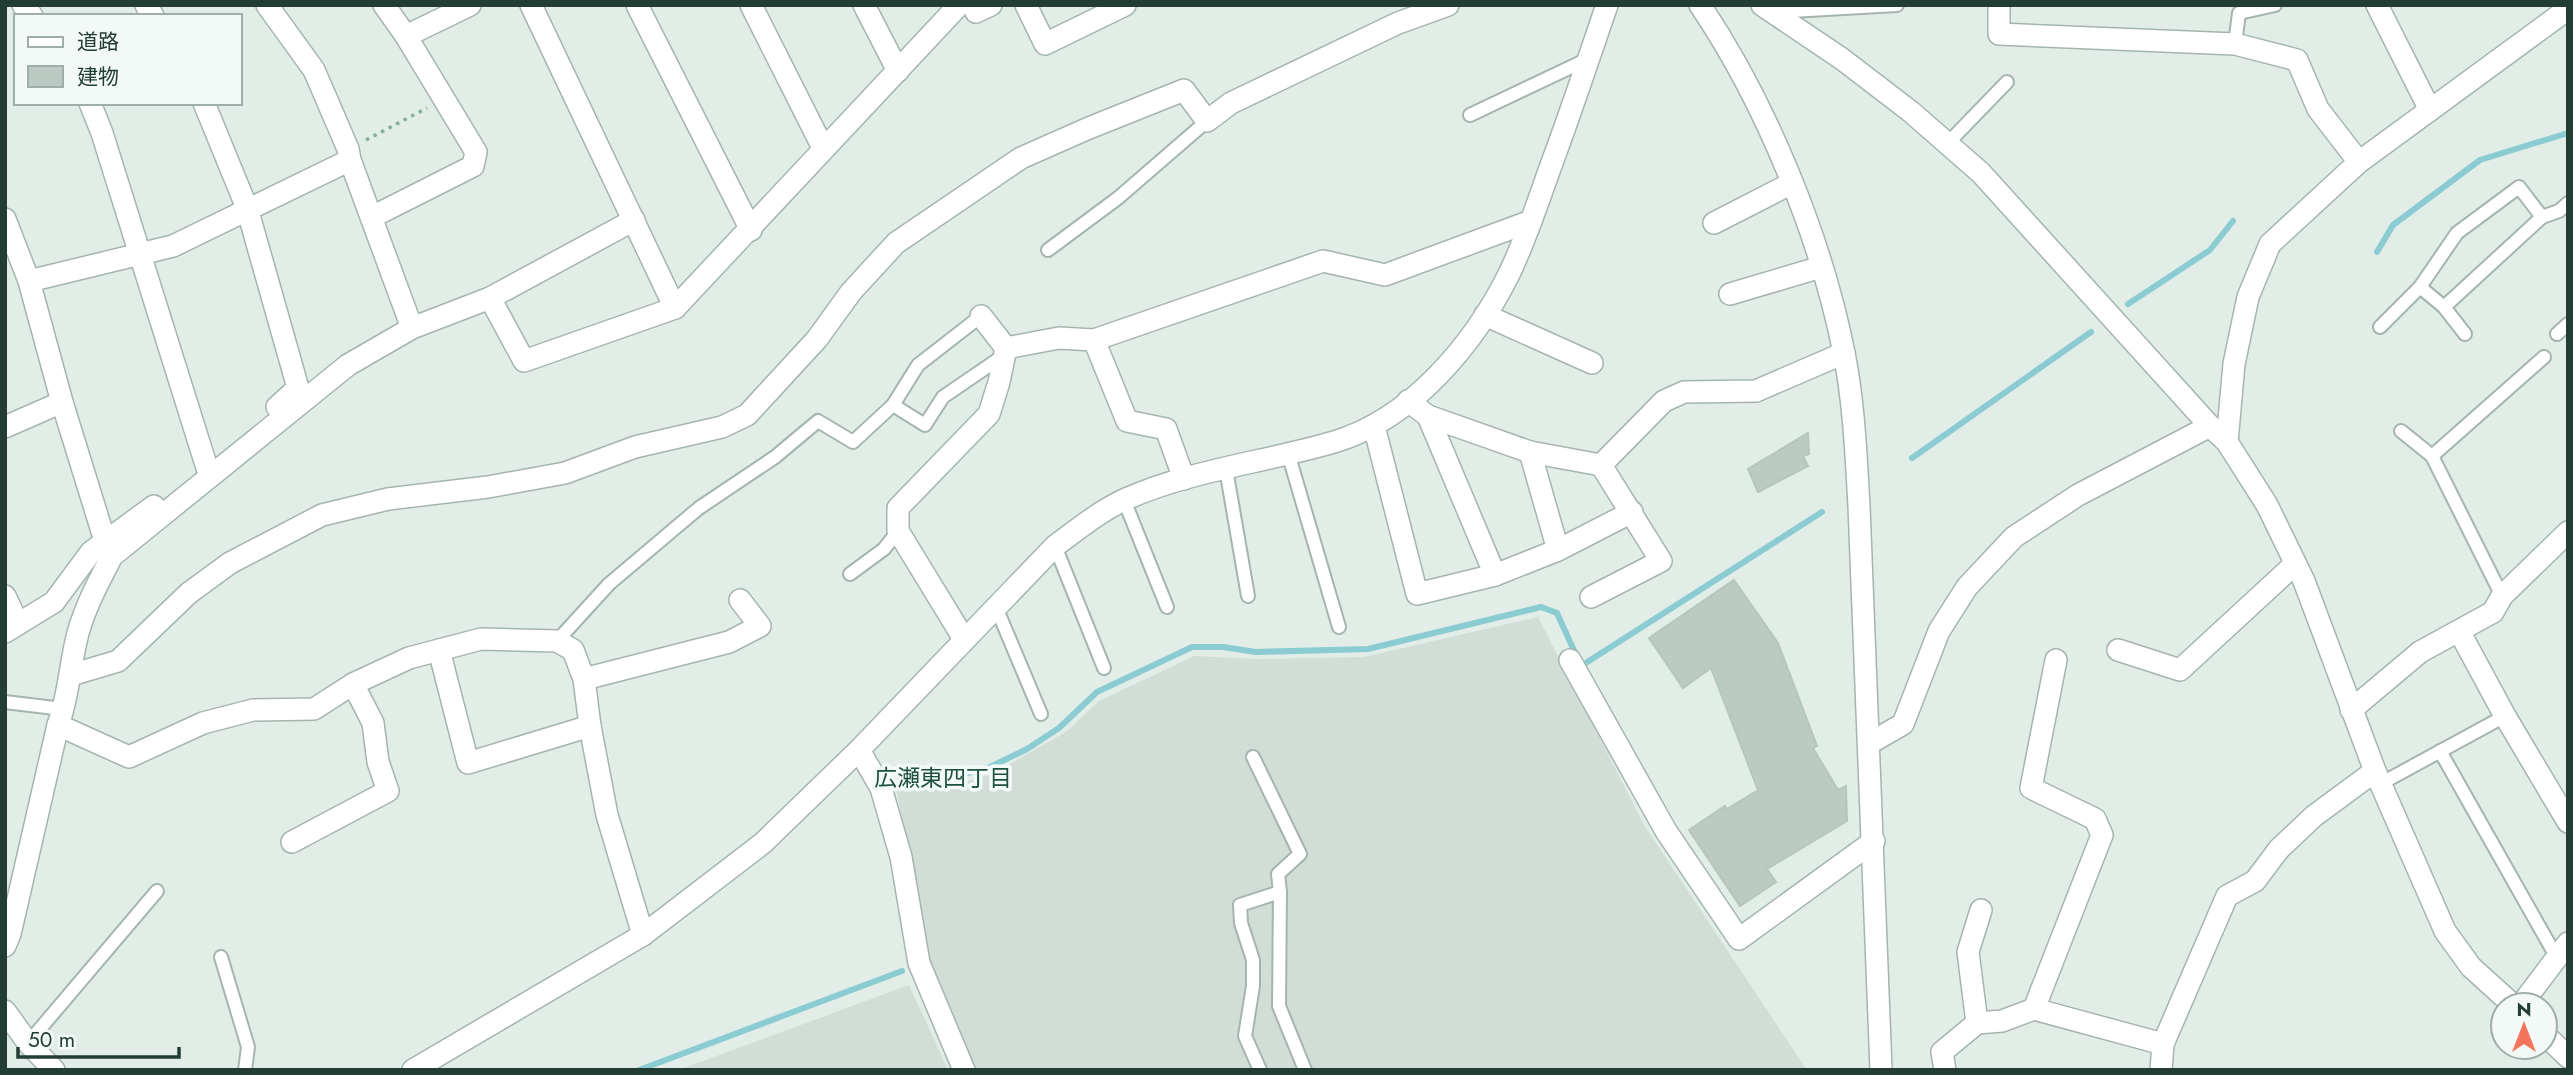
<svg xmlns="http://www.w3.org/2000/svg" width="2573" height="1075" font-family="Jost,'Noto Sans JP',sans-serif">
  <rect width="100%" height="100%" fill="#e2ede7"/>
  <!-- built -->
  <g fill="#d1ddd6">
    <polygon points="1538,617 1644,825 1807,1070 977,1070 929,967 896,787 967,781 990,775 1066,732 1099,701 1194,656 1258,659 1364,657"/>
    <polygon points="909,985 948,1070 679,1070"/>
  </g>
  <g fill="none" stroke-linecap="round" stroke-linejoin="round">
    <!-- stream -->
    <g stroke="#8accd2" stroke-width="6">
      <polyline points="2377,252 2393,225 2480,160 2568,133"/>
      <polyline points="2128,304 2210,250 2233,221"/>
      <polyline points="1912,458 2091,332"/>
      <polyline points="894,786 935,775 967,773 988,768 1027,749 1059,728 1097,692 1192,647 1223,647 1256,652 1368,649 1541,607 1557,613 1581,666 1822,512"/>
      <polyline points="639,1070 902,971"/>
    </g>
  </g>
  <!-- building -->
  <g fill="#bbcac3" stroke="#b5c6be" stroke-width="2">
    <polygon points="1808,433 1809,454 1803,456 1808,466 1758,492 1748,469"/>
    <polygon points="1734,580 1778,643 1817,746 1813,748 1838,790 1846,786 1847,821 1767,869 1776,882 1740,906 1689,830 1725,806 1727,809 1758,790 1711,668 1683,688 1649,638"/>
  </g>
  <g fill="none" stroke-linecap="round" stroke-linejoin="round">
    <!-- service casing -->
    <g stroke="#a5b5ae" stroke-width="16">
      <g id="service">
        <polyline points="1774,12 1897,5"/>
        <polyline points="2235,44 2239,13 2275,5"/>
        <polyline points="1470,115 1588,59"/>
        <polyline points="1947,144 2007,82"/>
        <polyline points="1048,250 1118,198 1207,121"/>
        <polyline points="2420,287 2444,307 2465,334"/>
        <polyline points="2444,307 2542,217 2559,211 2568,203"/>
        <polyline points="2380,327 2420,287 2457,233 2519,187 2542,217"/>
        <polyline points="2557,334 2568,324"/>
        <polyline points="893,405 925,425 943,397 1003,356"/>
        <polyline points="2401,431 2432,456 2502,596"/>
        <polyline points="1288,453 1339,627"/>
        <polyline points="2432,456 2544,357"/>
        <polyline points="1226,469 1248,596"/>
        <polyline points="1124,500 1167,607"/>
        <polyline points="1055,546 1104,668"/>
        <polyline points="850,574 884,549 898,531"/>
        <polyline points="996,607 1041,714"/>
        <polyline points="557,641 609,584 699,508 775,457 818,421 853,442 893,405 918,365 981,316"/>
        <polyline points="5,702 63,709"/>
        <polyline points="2440,751 2557,958"/>
        <polyline points="1253,757 1300,854 1278,874 1280,892 1279,1006 1305,1070"/>
        <polyline points="2380,784 2505,716"/>
        <polyline points="221,957 248,1047 245,1070"/>
        <polyline points="28,1043 157,891"/>
        <polyline points="1260,1070 1245,1036 1253,986 1253,960 1241,923 1240,905 1280,892"/>
      </g>
    </g>
    <!-- minor casing -->
    <g stroke="#a5b5ae" stroke-width="24">
      <g id="minor">
        <polyline points="23,5 32,16"/>
        <polyline points="146,5 153,16"/>
        <polyline points="267,5 314,70 348,149 350,160"/>
        <polyline points="531,5 675,308"/>
        <polyline points="637,5 751,230"/>
        <polyline points="751,5 823,148"/>
        <polyline points="864,5 898,71"/>
        <polyline points="973,5 976,12 991,5"/>
        <polyline points="1026,5 1045,44 1125,5"/>
        <polyline points="1762,5 1842,59 1910,111 1981,173 2210,426 2227,442 2267,505 2304,581 2375,771 2445,931 2471,967 2513,1005"/>
        <polyline points="1999,5 1999,34 2235,44 2297,60 2318,109 2359,162"/>
        <polyline points="2377,5 2430,110"/>
        <polyline points="406,36 470,5"/>
        <polyline points="90,103 102,133 207,468"/>
        <polyline points="204,103 247,208 298,388 277,407"/>
        <polyline points="372,217 473,166 476,152 406,36 384,5"/>
        <polyline points="5,219 29,281 62,402 105,541"/>
        <polyline points="1714,223 1792,183"/>
        <polyline points="29,281 173,246 350,160 412,328"/>
        <polyline points="1730,294 1821,267"/>
        <polyline points="490,298 524,361 675,308 959,5"/>
        <polyline points="1485,315 1592,363"/>
        <polyline points="1094,340 1127,421 1166,429 1184,479"/>
        <polyline points="1006,348 1059,338 1094,340 1323,261 1385,275 1531,221"/>
        <polyline points="1408,401 1428,416 1530,452 1601,465 1664,401 1684,392 1756,391 1844,353"/>
        <polyline points="1428,416 1495,575"/>
        <polyline points="1374,426 1417,594 1495,575 1558,550 1632,512"/>
        <polyline points="5,427 62,402"/>
        <polyline points="2227,442 2234,364 2248,297 2270,244 2359,162 2568,9"/>
        <polyline points="1530,452 1558,550"/>
        <polyline points="5,596 18,624"/>
        <polyline points="1591,597 1661,561 1601,465"/>
        <polyline points="2459,631 2505,716 2568,822"/>
        <polyline points="5,632 54,602 91,552 154,506"/>
        <polyline points="964,639 898,531 898,508 989,414 999,382 1006,348 981,316"/>
        <polyline points="439,650 468,763 590,726"/>
        <polyline points="2118,650 2180,670 2295,564"/>
        <polyline points="1570,660 1666,831 1739,939 1874,841"/>
        <polyline points="71,675 118,661 189,593 230,563 322,515 388,499 488,487 565,473 635,447 722,427 747,415 817,339 851,292 896,243 1021,158 1089,128 1184,90 1207,121 1231,103 1398,23 1448,5"/>
        <polyline points="584,679 729,642 760,626 740,600"/>
        <polyline points="2351,710 2420,652 2493,612 2502,596 2568,532"/>
        <polyline points="58,725 129,757 203,723 253,710 314,709 353,684 409,658 481,639 557,641 573,650 584,679 590,726 607,815 643,935"/>
        <polyline points="1870,743 1903,724 1939,631 1967,587 2014,537 2078,495 2210,426"/>
        <polyline points="859,750 881,788 901,857 919,963 964,1070"/>
        <polyline points="292,842 388,791 378,762 373,723 353,684"/>
        <polyline points="1981,910 1968,952 1977,1023 2002,1021 2034,1009 2163,1044"/>
        <path d="M5 946 10 934 58 725C69 695 70 663 78 633 86 605 99 581 112 556L348 365 412 328 490 298 634 220"/>
        <polyline points="2521,1005 2568,943"/>
        <polyline points="2034,1009 2102,835 2095,819 2031,788 2056,660"/>
        <polyline points="5,1011 28,1043 54,1070"/>
        <polyline points="2545,1035 2568,1057"/>
        <polyline points="1945,1070 1942,1052 1977,1023"/>
        <polyline points="2161,1070 2163,1044 2227,896 2255,881 2279,849 2314,816 2375,771"/>
      </g>
    </g>
    <!-- tertiary casing -->
    <g stroke="#a5b5ae" stroke-width="24">
      <g id="tertiary">
        <path d="M1700 5C1766 103 1821 237 1844 353 1854 403 1856 455 1859 506L1881 1070"/>
        <path d="M413 1070 643 935 763 843 859 750 1055 546C1078 529 1100 511 1126 499 1191 470 1266 462 1334 442 1412 419 1474 344 1509 274 1527 237 1539 198 1553 160 1572 109 1589 57 1607 5"/>
      </g>
    </g>
    <!-- path -->
    <polyline stroke="#83b19f" stroke-width="3.5" stroke-dasharray="3.5 5" stroke-linecap="butt" points="366,140 427,108"/>
    <!-- service -->
    <use href="#service" stroke="#fff" stroke-width="12"/>
    <!-- minor -->
    <use href="#minor" stroke="#fff" stroke-width="21"/>
    <!-- tertiary -->
    <use href="#tertiary" stroke="#fff" stroke-width="21"/>
  </g>
  <g text-anchor="middle" stroke-width="7" stroke-linejoin="round" paint-order="stroke">
    <!-- neighbourhood labels -->
    <g font-size="23" fill="#1e5040" stroke="#f3f9f6">
      <text x="943" y="786">広瀬東四丁目</text>
    </g>
  </g>
  <!-- border -->
  <rect width="2573" height="1075" fill="none" stroke="#223e34" stroke-width="14"/>
  <!-- legend -->
  <rect x="14" y="14" width="228" height="91" fill="#f3f9f6" stroke="#9faea8" stroke-width="2"/>
  <rect x="28" y="37" width="35" height="10" fill="#ffffff" stroke="#9faea8" stroke-width="2"/>
  <text x="77" y="49" font-size="21" fill="#223e34">道路</text>
  <rect x="28" y="66" width="35" height="21" fill="#bbcac3" stroke="#9faea8" stroke-width="2"/>
  <text x="77" y="84" font-size="21" fill="#223e34">建物</text>
  <!-- north arrow -->
  <g transform="translate(2524 1026)"><circle r="33" fill="#f3f9f6" stroke="#9faea8" stroke-width="2"/>
  <path d="M0-5L12 26L0 18L-12 26Z" fill="#f3745a"/>
  <text y="-10" font-size="19" font-weight="bold" text-anchor="middle" fill="#223e34">N</text>
  </g>
  <!-- scale -->
  <path d="M18 1047v10h161v-10" fill="none" stroke="#223e34" stroke-width="3.5"/>
  <text x="28" y="1047" font-size="21" fill="#223e34" stroke="#f3f9f6" stroke-width="5" paint-order="stroke">50 m</text>
</svg>
